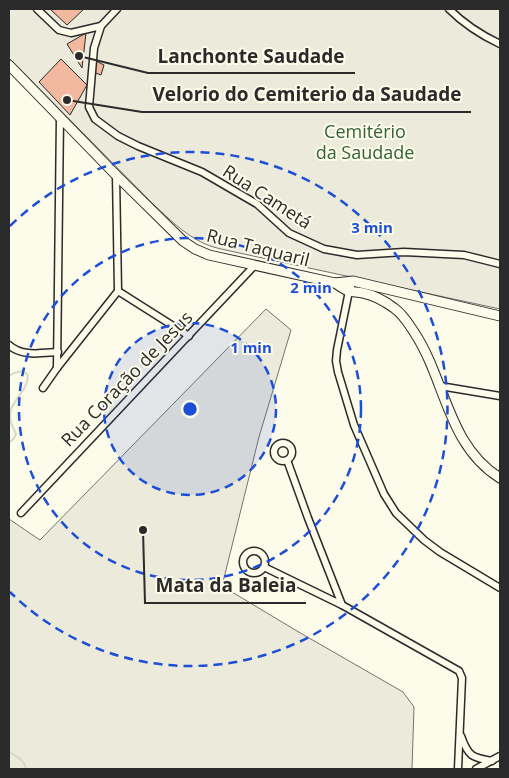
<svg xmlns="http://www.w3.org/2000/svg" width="509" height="778" font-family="'Open Sans',sans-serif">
  <rect width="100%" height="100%" fill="#fdfbea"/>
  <!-- green -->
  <g fill="#ecebdb" stroke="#74746e">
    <path d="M9 9H500V309L230 251C221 249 211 247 203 243 184 234 168 218 153 204L9 58Z"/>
    <polygon points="266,309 291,330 259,437 222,586 297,631 403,692 414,707 412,769 9,769 9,519 40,540"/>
  </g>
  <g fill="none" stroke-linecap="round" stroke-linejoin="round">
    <!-- stream -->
    <g stroke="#d8d7c9" stroke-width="2">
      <path d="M9 376 14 373 23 371 28 375C28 394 5 403 11 422 12 426 14 430 16 434L14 438 9 443"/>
      <path d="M9 752C16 756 25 760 26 769"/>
    </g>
  </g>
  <!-- building -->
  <g fill="#f2b8a0" stroke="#2b2b2b">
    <polygon points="50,9 84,9 67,25"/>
    <polygon points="86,33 82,68 67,44"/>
    <polygon points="61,59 87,85 70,115 39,82"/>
    <polygon points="94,60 104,65 101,75 93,72"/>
  </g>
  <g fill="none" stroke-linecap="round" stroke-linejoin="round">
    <!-- street casing -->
    <g stroke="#2b2b2b" stroke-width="9">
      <g id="street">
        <polyline points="37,9 59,30 71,33 101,26"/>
        <polyline points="117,9 101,26 94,48 89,107 95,119 118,136 138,146 202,172 257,204 289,233 324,249 357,255 404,252 464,255 500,264"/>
        <path d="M449 9C464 24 481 35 500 44"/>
        <polyline points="353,281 349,291 337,350 336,361 338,372 354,425 384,494 396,513 424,540 440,552 500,588"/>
        <polyline points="118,291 189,336"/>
        <path d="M9 345C22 357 41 353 58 352"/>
        <polyline points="57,368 60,117"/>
        <polyline points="440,386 500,396"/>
        <polyline points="43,388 57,368 118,291 116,175"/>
        <circle cx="283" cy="452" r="9"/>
        <polyline points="287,460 308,518 342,605"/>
        <polyline points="21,513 254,266"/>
        <circle cx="254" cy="562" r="11"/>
        <polyline points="264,567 342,605 459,671 462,678 458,769"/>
        <path d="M461 736C468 756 472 758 492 761"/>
        <polyline points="476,769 500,756"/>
      </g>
    </g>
    <!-- secondary casing -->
    <g stroke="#2b2b2b" stroke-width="11">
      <g id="secondary">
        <path d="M9 65 116 175 183 241 195 249 209 255 335 283C339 286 344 289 348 291 353 292 358 292 363 293 373 295 386 302 394 308 403 314 408 323 414 332 446 380 447 445 500 478"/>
        <polyline points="335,283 353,281 500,316"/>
      </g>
    </g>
    <!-- street -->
    <use href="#street" stroke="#fdfbea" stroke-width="6"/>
    <!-- secondary -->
    <use href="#secondary" stroke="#fdfbea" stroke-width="9"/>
  </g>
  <!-- distance rings -->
  <circle cx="190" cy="409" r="86" fill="#1d4ed8" fill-opacity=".12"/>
  <g fill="none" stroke="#1d4ed8" stroke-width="2.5" stroke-dasharray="9 6">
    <circle cx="190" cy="409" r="86"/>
    <circle cx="190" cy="409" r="171"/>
    <path d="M10 226A257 257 0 1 1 10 592"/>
  </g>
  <g text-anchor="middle" stroke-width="4" stroke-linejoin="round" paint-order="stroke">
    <!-- park labels -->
    <g font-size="18" fill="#34623c" stroke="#fdfbea">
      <text x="365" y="138">Cemitério<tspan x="365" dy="21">da Saudade</tspan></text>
    </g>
    <!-- street labels -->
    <g font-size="18" fill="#2b2b2b" stroke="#fdfbea">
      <text transform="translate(267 197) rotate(33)" y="6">Rua Cametá</text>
      <text transform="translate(258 248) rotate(14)" y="6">Rua Taquaril</text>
      <text transform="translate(127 379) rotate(-46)" y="6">Rua Coração de Jesus</text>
    </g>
  </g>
  <circle cx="190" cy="409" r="8" fill="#1d4ed8" stroke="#fdfbea" stroke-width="2.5"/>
  <g font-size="15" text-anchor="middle" font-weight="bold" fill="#1d4ed8" stroke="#fdfbea" stroke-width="4" stroke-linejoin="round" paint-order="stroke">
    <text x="372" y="233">3 min</text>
    <text x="311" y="293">2 min</text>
    <text x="251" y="353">1 min</text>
  </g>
  <!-- callouts -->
  <path fill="none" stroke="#2b2b2b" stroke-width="2" d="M79 56L148 73H355M67 100L142 112H471M143 530L145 603H306"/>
  <g fill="#2b2b2b" stroke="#fdfbea" stroke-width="2">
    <circle cx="79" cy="56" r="5"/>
    <circle cx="67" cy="100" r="5"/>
    <circle cx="143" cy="530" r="5"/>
  </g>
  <g font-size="19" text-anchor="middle" font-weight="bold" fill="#2b2b2b" stroke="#fdfbea" stroke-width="4" stroke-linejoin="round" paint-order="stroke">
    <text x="251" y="63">Lanchonte Saudade</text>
    <text x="307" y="101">Velorio do Cemiterio da Saudade</text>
    <text x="226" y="592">Mata da Baleia</text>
  </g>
  <!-- border -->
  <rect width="509" height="778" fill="none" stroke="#2b2b2b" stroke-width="20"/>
</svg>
